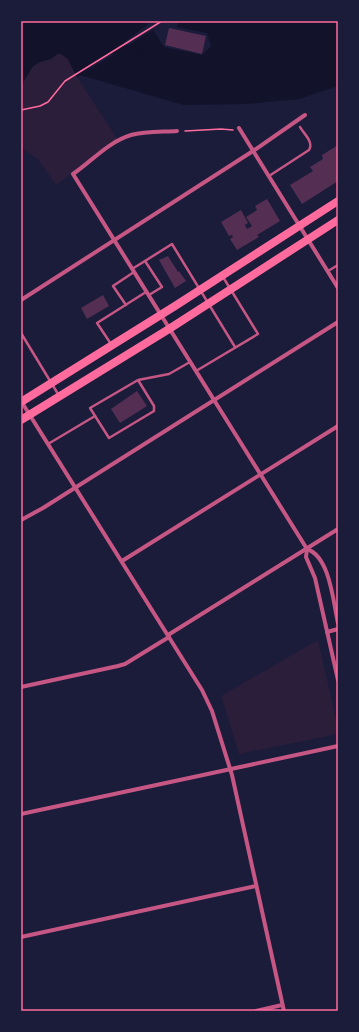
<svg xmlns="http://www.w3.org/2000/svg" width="359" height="1032" font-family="'PT Sans',sans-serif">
  <rect width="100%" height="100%" fill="#1b1b3a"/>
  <!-- green -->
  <g fill="#2a1e3b">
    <polygon points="57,54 61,54 68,59 77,77 118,140 56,185 38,159 21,148 21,86 33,66 40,62 51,59"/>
    <polygon points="318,640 338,728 338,734 239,754 221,696"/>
  </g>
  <!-- water -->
  <polygon fill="#12122b" points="21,21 152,21 82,74 153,30 164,47 202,55 211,46 207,33 177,27 178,21 338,21 338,86 299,99 245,104 184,105 80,75 77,77 68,59 61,54 57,54 51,59 40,62 33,66 21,86"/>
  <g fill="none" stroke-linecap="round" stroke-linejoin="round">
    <!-- river -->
    <path stroke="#12122b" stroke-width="16" d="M93 21C107 38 119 53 140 61"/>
  </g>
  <!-- building -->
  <g fill="#542f53">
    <polygon points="169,28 206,36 202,54 165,45"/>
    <polygon points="338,145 338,177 337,178 338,181 302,204 290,185 313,171 310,167 323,159 322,155"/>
    <polygon points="267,199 280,221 257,235 259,237 237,250 230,239 233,237 232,235 229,236 221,222 241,210 248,223 245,225 247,229 252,226 246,217 257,210 255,206"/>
    <polygon points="168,256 178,272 179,271 186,281 175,288 159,260"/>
    <polygon points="103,295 109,306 87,319 81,308"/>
    <polygon points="137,391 147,406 120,423 111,409"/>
  </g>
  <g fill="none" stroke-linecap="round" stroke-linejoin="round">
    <!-- path -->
    <g stroke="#ff6b9d" stroke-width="1.5">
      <polyline points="21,110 40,106 48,102 65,81 162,21"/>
      <polyline points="185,131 221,129 233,130"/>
    </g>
    <!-- service -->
    <g stroke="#c65784" stroke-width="2.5">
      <path d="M269 176 309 150C314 142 304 134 300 127"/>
      <polyline points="132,269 145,261"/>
      <polyline points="328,271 338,265"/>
      <polyline points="149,295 162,287 145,261 172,244 235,347"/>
      <polyline points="126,305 113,286 134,272"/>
      <polyline points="21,333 58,394"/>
      <polyline points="111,344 97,323 146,292"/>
      <polyline points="196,371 258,334 223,277"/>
      <polyline points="138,380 154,406 154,411 109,438 90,408 138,380 169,374 190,362"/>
      <polyline points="48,444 95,416"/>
    </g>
    <!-- minor -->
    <g stroke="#c65784" stroke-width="4">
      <polyline points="239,128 338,288"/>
      <path d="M177 131C162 132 145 131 131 135 108 142 92 161 73 174L307 549C330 557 333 601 338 623"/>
      <polyline points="21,300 253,151 305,115"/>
      <polyline points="21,401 202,690 212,711 232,775 284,1011"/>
      <polyline points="21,520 43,508 338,322"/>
      <polyline points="307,549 306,557 315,578 338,680"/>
      <polyline points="122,561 338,426"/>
      <polyline points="327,632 338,629"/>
      <polyline points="168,635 338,529"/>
      <polyline points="21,687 118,666 125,664 169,637"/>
      <polyline points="21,814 338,746"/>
      <polyline points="21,937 256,886"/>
      <polyline points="256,1011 282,1005"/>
    </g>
    <!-- primary -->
    <g stroke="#ff6b9d" stroke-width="8">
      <polyline points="21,402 175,306 338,201"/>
      <polyline points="21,420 169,329 338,220"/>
    </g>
  </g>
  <!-- border -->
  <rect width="359" height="1032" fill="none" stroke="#1b1b3a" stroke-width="44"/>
  <rect x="22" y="22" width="315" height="988" fill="none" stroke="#ff6b9d" stroke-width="1.5"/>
</svg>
